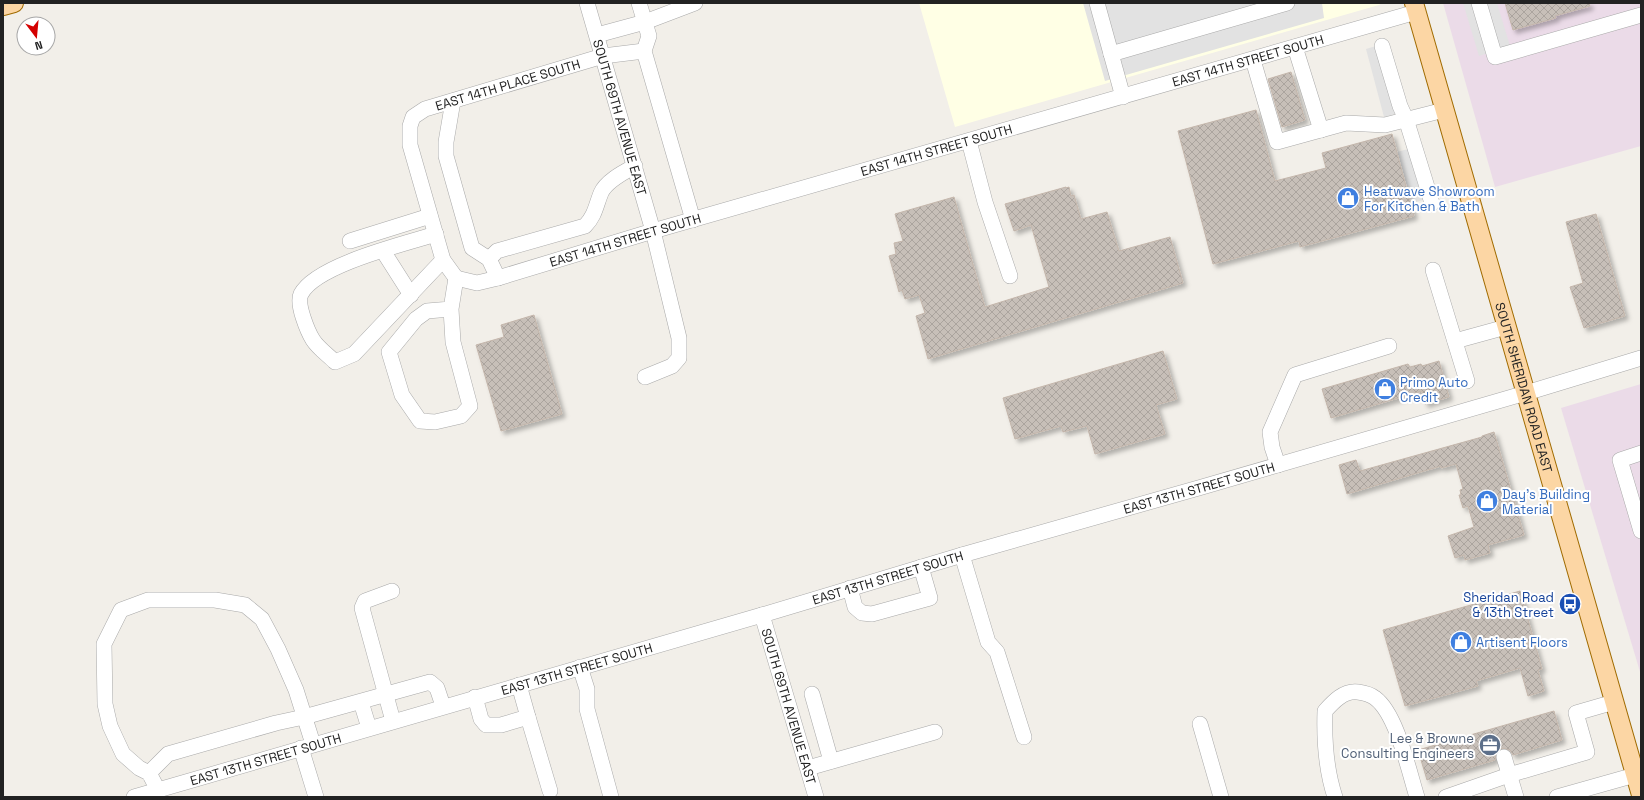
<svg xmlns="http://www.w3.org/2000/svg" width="1644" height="800" font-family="'Space Grotesk',sans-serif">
  <defs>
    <pattern id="building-cross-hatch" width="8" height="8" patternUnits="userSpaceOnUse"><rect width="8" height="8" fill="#c7bfb8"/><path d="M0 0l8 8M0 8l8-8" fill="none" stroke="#aba49e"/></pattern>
    <filter id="shadow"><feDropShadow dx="3.5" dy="3.5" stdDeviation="2" flood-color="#0004"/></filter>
  </defs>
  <rect width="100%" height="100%" fill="#f2efe9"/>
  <!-- industrial -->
  <g fill="#ebdbe8">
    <polygon points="1443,3 1641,3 1641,146 1495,187"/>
    <polygon points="1641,384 1641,675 1561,408"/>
  </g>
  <!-- education -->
  <polygon fill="#ffffe5" points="919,3 1382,3 1379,5 955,127"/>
  <!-- parking -->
  <g fill="#e2e2e2">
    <polygon points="1083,3 1322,3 1324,18 1105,81"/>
    <polygon points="1463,3 1497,3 1510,46 1479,56"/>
    <polygon points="1376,46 1395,114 1384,117 1366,49"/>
    <polygon points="1408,149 1423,200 1412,203 1397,152"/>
  </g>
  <!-- building -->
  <g fill="url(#building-cross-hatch)" stroke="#c4b6ab" filter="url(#shadow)">
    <polygon points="1505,3 1589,3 1590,6 1555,16 1556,18 1513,30"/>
    <polygon points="1291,72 1305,120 1282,127 1268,79"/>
    <polygon points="1256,110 1275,181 1326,168 1322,153 1392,134 1414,216 1300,247 1299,241 1213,264 1178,131"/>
    <polygon points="1066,187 1066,188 1069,187 1071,196 1074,195 1081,219 1107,212 1119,251 1170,237 1183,283 928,359 916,316 925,313 919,295 905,299 902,290 899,292 889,256 896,254 894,243 903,241 895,214 954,197 985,307 1049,287 1031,225 1014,231 1005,204"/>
    <polygon points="1596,214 1625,316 1584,328 1570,287 1583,283 1566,222"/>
    <polygon points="534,315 562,414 501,431 476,345 504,337 501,325"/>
    <polygon points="1163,351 1177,399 1156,405 1165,434 1095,454 1087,426 1063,432 1061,426 1015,439 1003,398"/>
    <polygon points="1439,361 1449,397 1425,404 1422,391 1331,418 1322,389 1408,364 1410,367 1421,364 1422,366"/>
    <polygon points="1494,432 1524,535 1488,545 1490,553 1465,560 1464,555 1455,558 1448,536 1474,527 1468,506 1463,508 1459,495 1461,495 1460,490 1463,489 1456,464 1441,468 1441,466 1347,494 1339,465 1356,460 1360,471 1482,437 1482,436"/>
    <polygon points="1520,591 1542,669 1538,670 1544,691 1528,696 1520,668 1476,681 1478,686 1405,706 1383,630"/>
    <polygon points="1554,711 1562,740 1513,755 1510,750 1502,748 1497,751 1495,760 1427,780 1418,750"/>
  </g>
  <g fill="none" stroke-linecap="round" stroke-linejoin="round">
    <!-- minor casing -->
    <g stroke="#a9a9a9" stroke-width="16">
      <g id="minor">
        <path id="s1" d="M587 3 653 231 679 338V358L672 366 645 377"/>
        <polyline points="639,3 649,36 644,51 693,220"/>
        <polyline points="1097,3 1123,97"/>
        <polyline points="1479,3 1495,57 1641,15"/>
        <polyline points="597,35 645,22 695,3"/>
        <polyline points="1382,46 1400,106 1406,119 1432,203"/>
        <polyline points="1295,47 1321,130"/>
        <polyline points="1111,54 1287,3"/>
        <polyline points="1253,60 1277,142 1346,123 1385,125 1444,110"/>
        <polyline points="453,101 446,142 446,156 472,248 489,259 498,278"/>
        <polyline points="969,141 985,202 1010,276"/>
        <path d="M436 234C404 244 316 265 301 294 296 304 308 332 313 340 318 348 328 355 335 362L354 354 443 260"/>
        <polyline points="350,241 430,216"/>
        <polyline points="383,251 411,295"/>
        <path d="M489 259 497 251 585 226C595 216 596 205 601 193 606 181 624 172 635 166"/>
        <polyline points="1433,270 1467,381"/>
        <path id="s2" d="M456 278 477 283 498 278 653 231 1416 12"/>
        <path id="s3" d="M456 278 443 260 410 145V126L413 117 425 109 603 56 644 51"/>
        <polyline points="451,309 427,311 416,319 389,352 402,395 420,421 435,422 461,416 470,406 453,342 451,309 456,278"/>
        <polyline points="1455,341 1506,327"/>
        <polyline points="1641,453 1620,460 1641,531"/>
        <polyline points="1278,465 1272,447 1270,432 1295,375 1389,346"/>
        <polyline points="962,555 988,642 997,652 1024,737"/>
        <polyline points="850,588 855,607 862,613 872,614 930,598 921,567"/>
        <polyline points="392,591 365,601 362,608 393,721"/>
        <path id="s4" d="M762 615 816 797"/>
        <polyline points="580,667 587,689 587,709 611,797"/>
        <polyline points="812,694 831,761"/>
        <polyline points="475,697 481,719 486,725 501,725 528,717 519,685"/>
        <polyline points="361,702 369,728"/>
        <polyline points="528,717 550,791"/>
        <polyline points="1200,724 1221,797"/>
        <polyline points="301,748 316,797"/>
        <polyline points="1504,757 1516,797"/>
        <polyline points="808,768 935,732"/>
        <polyline points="149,773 168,754 276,723 304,717 430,682 437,688 443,706"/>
        <polyline points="158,790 149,773 139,768 123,754 110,726 105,704 104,644 121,610 148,600 215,600 245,605 262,619 278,649 296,690 313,744"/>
        <path id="s5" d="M134 797 762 615 962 555 1202 487 1526 393 1641 358"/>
        <path d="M1335 797C1326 770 1324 740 1325 711 1333 702 1344 690 1358 692 1365 693 1370 694 1375 698 1397 714 1409 772 1417 797"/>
        <polyline points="1446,797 1509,775 1587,752 1576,713 1614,702"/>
        <polyline points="1557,797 1635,775"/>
      </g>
    </g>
    <!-- major casing -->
    <g stroke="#a06b00" stroke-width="20">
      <g id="major">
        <path id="s6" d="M1414 3 1641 795"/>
        <polyline points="3,6 14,3"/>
      </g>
    </g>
    <!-- minor -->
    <use href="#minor" stroke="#fff" stroke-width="15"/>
    <!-- major -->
    <use href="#major" stroke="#fcd6a4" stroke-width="18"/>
  </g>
  <!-- icons -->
  <defs>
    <g id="shop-disc" transform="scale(1.15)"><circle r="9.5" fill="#3f7fe0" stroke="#fff"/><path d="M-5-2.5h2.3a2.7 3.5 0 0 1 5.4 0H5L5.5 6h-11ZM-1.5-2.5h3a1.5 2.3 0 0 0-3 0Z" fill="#fff"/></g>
    <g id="bus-disc" transform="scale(1.15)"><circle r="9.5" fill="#1a4fb4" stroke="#fff"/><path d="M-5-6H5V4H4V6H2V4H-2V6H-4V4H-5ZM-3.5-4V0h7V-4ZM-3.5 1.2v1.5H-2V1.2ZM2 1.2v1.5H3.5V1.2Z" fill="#fff"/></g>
    <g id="office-disc" transform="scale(1.15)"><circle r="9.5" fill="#5c6f8a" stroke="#fff"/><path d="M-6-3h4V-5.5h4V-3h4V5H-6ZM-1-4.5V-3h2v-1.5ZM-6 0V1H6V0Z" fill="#fff"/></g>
  </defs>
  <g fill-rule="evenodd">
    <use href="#shop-disc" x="1348" y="198"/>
    <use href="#shop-disc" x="1385" y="389"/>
    <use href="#shop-disc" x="1487" y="501"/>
    <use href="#bus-disc" x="1570" y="604"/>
    <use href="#shop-disc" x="1461" y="642"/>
    <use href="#office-disc" x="1490" y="745"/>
  </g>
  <g text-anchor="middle" stroke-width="4" stroke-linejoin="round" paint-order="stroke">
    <!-- street labels -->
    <g font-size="13" fill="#222" stroke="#fff">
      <text dy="5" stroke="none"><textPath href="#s2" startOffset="824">EAST 14TH STREET SOUTH</textPath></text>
      <text dy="5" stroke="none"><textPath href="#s3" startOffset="271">EAST 14TH PLACE SOUTH</textPath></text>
      <text dy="5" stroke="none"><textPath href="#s1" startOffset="119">SOUTH 69TH AVENUE EAST</textPath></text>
      <text dy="5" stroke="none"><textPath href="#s2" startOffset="500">EAST 14TH STREET SOUTH</textPath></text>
      <text dy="5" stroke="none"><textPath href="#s2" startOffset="176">EAST 14TH STREET SOUTH</textPath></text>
      <text dy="5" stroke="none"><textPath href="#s6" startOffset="400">SOUTH SHERIDAN ROAD EAST</textPath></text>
      <text dy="5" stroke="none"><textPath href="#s5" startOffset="1109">EAST 13TH STREET SOUTH</textPath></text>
      <text dy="5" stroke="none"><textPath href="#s5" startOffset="785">EAST 13TH STREET SOUTH</textPath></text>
      <text dy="5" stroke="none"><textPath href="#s5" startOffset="461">EAST 13TH STREET SOUTH</textPath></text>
      <text dy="5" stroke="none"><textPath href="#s4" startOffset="95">SOUTH 69TH AVENUE EAST</textPath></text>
      <text dy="5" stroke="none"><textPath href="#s5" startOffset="137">EAST 13TH STREET SOUTH</textPath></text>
    </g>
    <!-- shop labels -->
    <g font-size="13" fill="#366cbe" stroke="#fff" text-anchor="start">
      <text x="1364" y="196">Heatwave Showroom<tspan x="1364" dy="15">For Kitchen &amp; Bath</tspan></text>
      <text x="1400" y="387">Primo Auto<tspan x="1400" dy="15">Credit</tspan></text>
      <text x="1502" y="499">Day's Building<tspan x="1502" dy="15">Material</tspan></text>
      <text x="1476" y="647">Artisent Floors</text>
    </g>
    <!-- transit labels -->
    <g font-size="13" fill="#164399" stroke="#fff" text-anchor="end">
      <text x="1554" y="602">Sheridan Road<tspan x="1554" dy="15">&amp; 13th Street</tspan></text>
    </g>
    <!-- service labels -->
    <g font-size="13" fill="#4e5e75" stroke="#fff" text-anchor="end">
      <text x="1474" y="743">Lee &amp; Browne<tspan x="1474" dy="15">Consulting Engineers</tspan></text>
    </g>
  </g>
  <!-- border -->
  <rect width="1644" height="800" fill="none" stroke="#222222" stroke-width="8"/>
  <!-- north arrow -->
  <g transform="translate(36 36) rotate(164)"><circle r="19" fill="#ffffff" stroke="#a7a7a7"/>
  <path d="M0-3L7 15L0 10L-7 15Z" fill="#d40000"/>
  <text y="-6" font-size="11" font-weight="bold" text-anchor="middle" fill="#222222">N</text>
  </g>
</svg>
